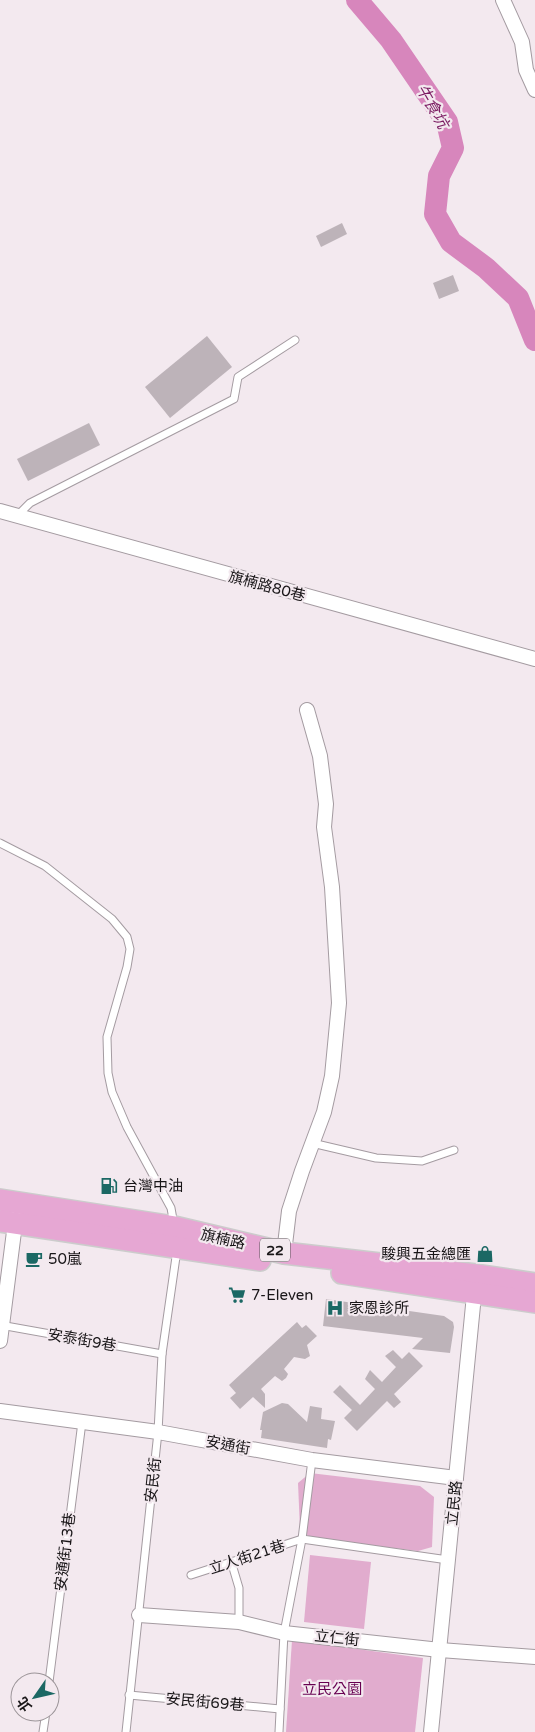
<svg xmlns="http://www.w3.org/2000/svg" width="535" height="1732" font-family="'Varela Round','Noto Sans TC',sans-serif">
  <rect width="100%" height="100%" fill="#f3e9ef"/>
  <!-- green -->
  <g fill="#e1acce">
    <polygon points="310,1473 420,1486 434,1497 432,1547 418,1551 311,1538 300,1529 298,1483"/>
    <polygon points="310,1555 371,1562 364,1629 304,1622"/>
    <polygon points="292,1640 423,1658 415,1732 286,1732"/>
  </g>
  <g fill="none" stroke-linecap="round" stroke-linejoin="round">
    <!-- river -->
    <polyline stroke="#d786bc" stroke-width="22" points="357,0 391,40 447,122 453,148 439,176 435,214 451,242 486,268 518,298 535,340"/>
  </g>
  <!-- building -->
  <g fill="#bdb3b9">
    <polygon points="342,223 347,234 321,247 316,236"/>
    <polygon points="453,275 459,291 439,299 433,283"/>
    <polygon points="207,336 232,367 170,418 145,387"/>
    <polygon points="89,423 100,445 28,481 17,459"/>
    <polygon points="326,1299 444,1316 453,1322 454,1327 450,1353 412,1349 423,1338 323,1326"/>
    <polygon points="297,1322 302,1328 306,1325 317,1336 307,1345 310,1356 305,1359 294,1357 284,1369 288,1374 286,1378 282,1381 275,1376 261,1389 265,1394 265,1408 253,1397 240,1409 230,1398 236,1393 229,1385"/>
    <polygon points="393,1350 402,1359 409,1352 423,1366 394,1394 401,1402 394,1408 387,1401 357,1431 344,1418 352,1410 333,1392 340,1385 360,1405 375,1389 365,1379 370,1370 382,1382 396,1367 385,1356"/>
    <polygon points="282,1403 288,1404 307,1422 310,1406 322,1408 321,1419 335,1421 331,1440 328,1439 327,1448 261,1438 262,1430 260,1430 263,1412"/>
  </g>
  <g fill="none" stroke-linecap="round" stroke-linejoin="round">
    <!-- lane casing -->
    <g stroke="#a49ba1" stroke-width="9">
      <g id="lane">
        <polyline points="17,516 30,503 234,399 238,377 295,340"/>
        <polyline points="0,843 45,866 112,919 127,937 130,949 127,967 107,1037 108,1073 112,1092 127,1127 171,1208 174,1225"/>
        <polyline points="312,1143 376,1158 422,1161 454,1150"/>
        <polyline points="0,1325 162,1354"/>
        <polyline points="231,1561 239,1588 239,1622"/>
        <polyline points="191,1575 302,1539 448,1560"/>
        <polyline points="49,1682 82,1422"/>
        <polyline points="129,1695 280,1709"/>
        <polyline points="43,1732 46,1712"/>
        <polyline points="126,1732 158,1432 162,1354 177,1250"/>
        <polyline points="279,1732 284,1633 302,1539 312,1460"/>
      </g>
    </g>
    <!-- street casing -->
    <g stroke="#a49ba1" stroke-width="16">
      <g id="street">
        <polyline points="503,0 522,42 526,70 535,90"/>
        <polyline points="0,511 535,659"/>
        <polyline points="284,1253 289,1211 302,1171 324,1112 332,1076 339,1003 332,887 324,827 326,804 320,756 307,710"/>
        <polyline points="0,1341 16,1216"/>
        <polyline points="0,1411 158,1432 312,1460 456,1478"/>
        <polyline points="139,1615 239,1622 284,1633 440,1650 535,1657"/>
        <polyline points="431,1732 475,1285"/>
      </g>
    </g>
    <!-- primary casing -->
    <g stroke="#ccc" stroke-width="24">
      <g id="primary">
        <polyline points="0,1200 174,1227 284,1253 476,1275 535,1284"/>
        <polyline points="0,1221 260,1260"/>
        <polyline points="342,1273 535,1302"/>
      </g>
    </g>
    <!-- lane -->
    <use href="#lane" stroke="#fff" stroke-width="7"/>
    <!-- street -->
    <use href="#street" stroke="#fff" stroke-width="14"/>
    <!-- primary -->
    <use href="#primary" stroke="#e6a7d3" stroke-width="21"/>
  </g>
  <!-- icons -->
  <defs>
    <g id="fuel-bare" transform="scale(1.35)"><path d="M-5.5-6h7V0h2V4h1.3V-2.5L3-4.5l.8-.8L6-3V5H2.5V1h-1V6h-7ZM-4.2-4.7v3.2H.2V-4.7Z" fill="#1b6864" stroke="#f3e9ef" stroke-width="2.5" paint-order="stroke"/></g>
    <g id="shop-bare" transform="scale(1.35)"><path d="M-5-2.5h2.3a2.7 3.5 0 0 1 5.4 0H5L5.5 6h-11ZM-1.5-2.5h3a1.5 2.3 0 0 0-3 0Z" fill="#1b6864" stroke="#f3e9ef" stroke-width="2.5" paint-order="stroke"/></g>
    <g id="cafe-bare" transform="scale(1.35)"><path d="M-5.5-4.5H6V0H3Q3 3.5 0 3.5H-2.5Q-5.5 3.5-5.5 0ZM3-3.2v2h1.7v-2ZM-6 4.5H4V6H-6Z" fill="#1b6864" stroke="#f3e9ef" stroke-width="2.5" paint-order="stroke"/></g>
    <g id="supermarket-bare" transform="scale(1.35)"><path d="M-6-5.5h2.5l.6 2H6L4.5 2H-2.5L-4.4-4H-6ZM-1.5 3.2a1.3 1.3 0 1 0 .1 0ZM3 3.2a1.3 1.3 0 1 0 .1 0Z" fill="#1b6864" stroke="#f3e9ef" stroke-width="2.5" paint-order="stroke"/></g>
    <g id="hospital-bare" transform="scale(1.35)"><path d="M-5-5h3v3.5h4V-5h3V5h-3V1.5h-4V5h-3Z" fill="#1b6864" stroke="#f3e9ef" stroke-width="2.5" paint-order="stroke"/></g>
  </defs>
  <g fill-rule="evenodd">
    <use href="#fuel-bare" x="109" y="1186"/>
    <use href="#shop-bare" x="485" y="1254"/>
    <use href="#cafe-bare" x="34" y="1259"/>
    <use href="#supermarket-bare" x="237" y="1295"/>
    <use href="#hospital-bare" x="335" y="1308"/>
  </g>
  <g text-anchor="middle" stroke-width="4.5" stroke-linejoin="round" paint-order="stroke">
    <!-- shield labels -->
    <rect fill="#f3e9ef" stroke="#5a5558" stroke-width="1" x="260" y="1238.5" width="30" height="23" rx="4"/>
    <g font-size="14" font-weight="bold" fill="#191618">
      <text x="275" y="1255">22</text>
    </g>
    <!-- street labels -->
    <g font-size="15" fill="#191618" stroke="#f3e9ef">
      <text transform="translate(267 586) rotate(15)" y="5">旗楠路80巷</text>
      <text transform="translate(223 1239) rotate(13)" y="5">旗楠路</text>
      <text transform="translate(82 1340) rotate(10)" y="5">安泰街9巷</text>
      <text transform="translate(228 1445) rotate(10)" y="5">安通街</text>
      <text transform="translate(153 1480) rotate(-84)" y="5">安民街</text>
      <text transform="translate(454 1503) rotate(-84)" y="5">立民路</text>
      <text transform="translate(65 1552) rotate(-83)" y="5">安通街13巷</text>
      <text transform="translate(247 1557) rotate(-18)" y="5">立人街21巷</text>
      <text transform="translate(337 1638) rotate(6)" y="5">立仁街</text>
      <text transform="translate(205 1702) rotate(5)" y="5">安民街69巷</text>
    </g>
    <!-- poi labels -->
    <g font-size="15" fill="#191618" stroke="#f3e9ef" text-anchor="start">
      <text x="123" y="1191">台灣中油</text>
      <text x="471" y="1259" text-anchor="end">駿興五金總匯</text>
      <text x="48" y="1264">50嵐</text>
      <text x="251" y="1300">7-Eleven</text>
      <text x="349" y="1313">家恩診所</text>
    </g>
    <!-- park labels -->
    <g font-size="15" fill="#670051" stroke="#f3e9ef">
      <text x="332" y="1694">立民公園</text>
    </g>
    <!-- water labels -->
    <g font-size="16" font-style="italic" fill="#7c1d63" stroke="#f3e9ef">
      <text transform="translate(433 106) rotate(60)" y="6">牛食坑</text>
    </g>
  </g>
  <!-- north arrow -->
  <g transform="translate(35 1697) rotate(236)"><circle r="24" fill="#f3e9ef" stroke="#9c9599"/>
  <path d="M0-4L9 19L0 12L-9 19Z" fill="#1b6864"/>
  <text y="-8" font-size="14" font-weight="bold" text-anchor="middle" fill="#191618">北</text>
  </g>
</svg>
